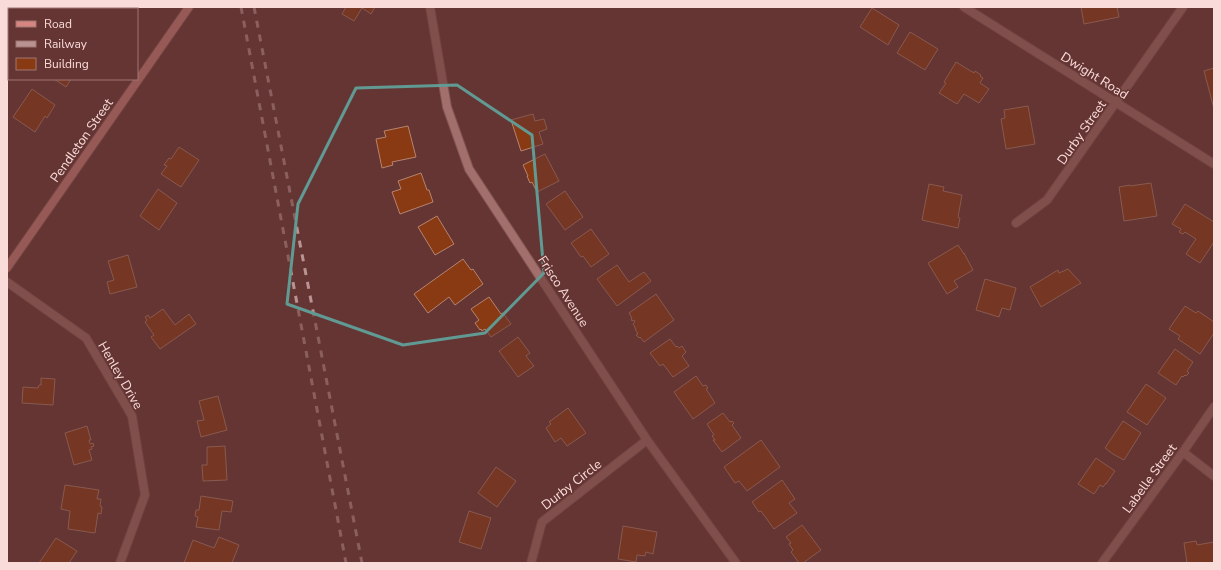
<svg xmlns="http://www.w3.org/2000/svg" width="1221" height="570" font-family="'Nunito Sans',sans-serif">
  <rect width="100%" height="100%" fill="#643533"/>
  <!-- building -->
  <g fill="#893a13" stroke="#b58470">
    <polygon points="92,7 102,7 105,9 91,9"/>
    <polygon points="346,7 375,7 371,14 362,8 354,21 342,14"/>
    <polygon points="1081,7 1117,7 1119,17 1084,24"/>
    <polygon points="872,8 899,25 888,45 860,27"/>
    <polygon points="910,32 938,49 925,70 897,53"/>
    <polygon points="956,62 974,73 975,71 981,75 980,76 983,78 980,83 989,89 979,103 964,94 957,104 939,93 946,83 944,82"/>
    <polygon points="1214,68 1214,109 1204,71"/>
    <polygon points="54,79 71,79 66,87"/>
    <polygon points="32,89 55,105 47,118 45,116 35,132 13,117"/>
    <polygon points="1028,106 1035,144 1006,149 1001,119 1005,118 1004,110"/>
    <polygon points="533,114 535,121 544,119 547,129 539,132 543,144 521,151 511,120"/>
    <polygon points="408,126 416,157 392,162 393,165 382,168 376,139 386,137 384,131"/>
    <polygon points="179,147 199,160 181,187 161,174 167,166 164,165 169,158 171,159"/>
    <polygon points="545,154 559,181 537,192 532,182 530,183 527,176 528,176 523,165"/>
    <polygon points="421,173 427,190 429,190 433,202 400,214 392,192 401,189 398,181"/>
    <polygon points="1151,183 1157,216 1124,221 1119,187 1130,185 1130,186"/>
    <polygon points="929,184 944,187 943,191 962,195 958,217 960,218 958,228 922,220"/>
    <polygon points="158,189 177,203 159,230 140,216"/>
    <polygon points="565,191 583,217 565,230 546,204"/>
    <polygon points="1185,204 1214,222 1214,242 1200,263 1186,254 1196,239 1185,232 1183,234 1179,232 1181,229 1172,224"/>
    <polygon points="437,216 454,244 435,255 418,227"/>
    <polygon points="591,229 609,254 591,267 583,256 581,257 571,243"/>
    <polygon points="958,245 964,254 964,253 973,270 954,281 958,287 947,294 928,263"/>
    <polygon points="128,255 137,287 110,294 107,282 114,280 108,261"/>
    <polygon points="463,259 471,270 473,269 483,284 455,305 449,297 428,313 414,294"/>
    <polygon points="617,265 629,282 644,272 651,281 617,306 597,279"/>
    <polygon points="1068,269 1081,283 1041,307 1030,287 1058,270 1059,273"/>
    <polygon points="985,279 1016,288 1010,310 1002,308 999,317 976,310"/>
    <polygon points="656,294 674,320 644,342 640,337 639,338 636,335 638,334 635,329 636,329 633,324 635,322 634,320 632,321 631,319 632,318 629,313"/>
    <polygon points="489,297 501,314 503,313 511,324 491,337 485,329 482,331 481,329 480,330 475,323 479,320 471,309"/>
    <polygon points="1185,306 1196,313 1198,311 1214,322 1214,333 1200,354 1178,339 1180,336 1169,329"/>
    <polygon points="163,309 175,325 189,314 196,324 160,349 151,337 154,335 145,322 147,320 145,317 148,315 150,318"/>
    <polygon points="518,337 530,353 526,356 534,366 518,377 499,351"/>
    <polygon points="670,339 676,347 677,346 679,348 682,346 686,352 682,356 689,366 673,377 663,364 660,366 650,353"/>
    <polygon points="1175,349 1193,362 1187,371 1189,373 1186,376 1185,375 1183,377 1182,376 1176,385 1158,373"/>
    <polygon points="696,376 703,386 706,385 708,388 706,389 715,403 693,419 674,392"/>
    <polygon points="41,378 55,379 53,405 22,403 23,387 38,388 39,385 41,385"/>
    <polygon points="1146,384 1166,398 1147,425 1127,412"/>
    <polygon points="218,396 227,430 201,437 197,421 204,420 199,401"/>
    <polygon points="568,408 586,433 567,446 561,438 555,442 546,428 551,424 549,422"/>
    <polygon points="723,413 730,422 732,421 734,423 732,425 741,438 722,452 713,440 715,440 712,436 714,435 707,424"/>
    <polygon points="1123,421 1141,433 1124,460 1113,454 1105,448"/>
    <polygon points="87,426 91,440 89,440 90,444 93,443 94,446 91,447 92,449 89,450 92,460 74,465 65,433"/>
    <polygon points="761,440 780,467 747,491 739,481 735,483 724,467"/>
    <polygon points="225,446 227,480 203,481 202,465 207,465 207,447"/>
    <polygon points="1096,458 1115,471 1106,484 1106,483 1103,487 1100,485 1094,494 1078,484"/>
    <polygon points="496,467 516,481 497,507 478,493"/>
    <polygon points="782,480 795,499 789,503 797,513 774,529 761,511 759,512 752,502"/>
    <polygon points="65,485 99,490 97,499 101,499 100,506 102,507 101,514 98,513 95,533 68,529 70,511 61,509"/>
    <polygon points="201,496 233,501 231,512 222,511 219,530 196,527 198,517 195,516 196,510 199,510"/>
    <polygon points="469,511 491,518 481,549 459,542"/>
    <polygon points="802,525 821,550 803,563 799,563 791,552 793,550 789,544 791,543 786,537"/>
    <polygon points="623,526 657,532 653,554 646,552 645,556 637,555 636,562 618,559"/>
    <polygon points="219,537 239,545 232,563 184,563 193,540 214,548"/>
    <polygon points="56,538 77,551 69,563 39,563"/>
    <polygon points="1196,541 1197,545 1214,542 1214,563 1187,563 1184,543"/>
  </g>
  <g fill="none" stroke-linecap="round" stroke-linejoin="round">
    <!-- minor casing -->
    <g stroke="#7f5351" stroke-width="10">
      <g id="minor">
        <polyline points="1016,223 1047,200 1183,7"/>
        <polyline points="7,282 86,338 132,416 145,495 120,563"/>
        <polyline points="1183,452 1214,476"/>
        <polyline points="531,563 542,522 647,440"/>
      </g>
    </g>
    <!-- tertiary casing -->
    <g stroke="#7f5351" stroke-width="10">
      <g id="tertiary">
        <polyline points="430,7 447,107 469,169 647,440 736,563"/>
        <polyline points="964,7 1214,164"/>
        <polyline points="1102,563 1183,452 1214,407"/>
      </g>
    </g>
    <!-- secondary casing -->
    <g stroke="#7f5351" stroke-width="10">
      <polyline id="secondary" points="7,268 189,7"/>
    </g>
    <!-- minor -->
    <use href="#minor" stroke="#a36f6c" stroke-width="8"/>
    <!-- tertiary -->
    <use href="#tertiary" stroke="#a36f6c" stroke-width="8"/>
    <!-- secondary -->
    <use href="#secondary" stroke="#d68580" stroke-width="8"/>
    <!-- rail -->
    <g stroke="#b89391" stroke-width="3" stroke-dasharray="7 7" stroke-linecap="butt">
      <polyline points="241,7 346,563"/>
      <polyline points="254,7 362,563"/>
    </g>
  </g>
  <!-- marked area -->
  <path d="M0 0H1221V570H0ZM457 85 532 135 544 273 485 333 403 345 287 304 298 204 356 88Z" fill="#643533" fill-opacity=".55" fill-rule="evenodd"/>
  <path fill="none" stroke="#619993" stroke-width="3" stroke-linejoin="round" d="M457 85 532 135 544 273 485 333 403 345 287 304 298 204 356 88Z"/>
  <g text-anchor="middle" stroke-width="3" stroke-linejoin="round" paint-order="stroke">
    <!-- street labels -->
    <g font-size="13" fill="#f9dbd9" stroke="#643533">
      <text transform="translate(1095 75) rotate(32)" y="5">Dwight Road</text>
      <text transform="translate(1081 132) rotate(-55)" y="5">Durby Street</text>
      <text transform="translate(81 140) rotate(-55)" y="5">Pendleton Street</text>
      <text transform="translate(564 291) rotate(57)" y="5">Frisco Avenue</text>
      <text transform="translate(121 375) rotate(60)" y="5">Henley Drive</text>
      <text transform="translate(1149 478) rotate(-54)" y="5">Labelle Street</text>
      <text transform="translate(571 484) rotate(-38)" y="5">Durby Circle</text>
    </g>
  </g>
  <!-- border -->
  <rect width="1221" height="570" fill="none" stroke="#f9dbd9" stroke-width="16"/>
  <!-- legend -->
  <rect x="8" y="8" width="130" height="72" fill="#643533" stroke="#a07775"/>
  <rect x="16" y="21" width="20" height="6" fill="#d68580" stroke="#a07775"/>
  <text x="44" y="28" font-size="12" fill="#f9dbd9">Road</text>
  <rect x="16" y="41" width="20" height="6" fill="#b89391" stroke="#a07775"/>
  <text x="44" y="48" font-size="12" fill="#f9dbd9">Railway</text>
  <rect x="16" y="58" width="20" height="12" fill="#893a13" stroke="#a07775"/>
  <text x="44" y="68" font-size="12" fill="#f9dbd9">Building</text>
</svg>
